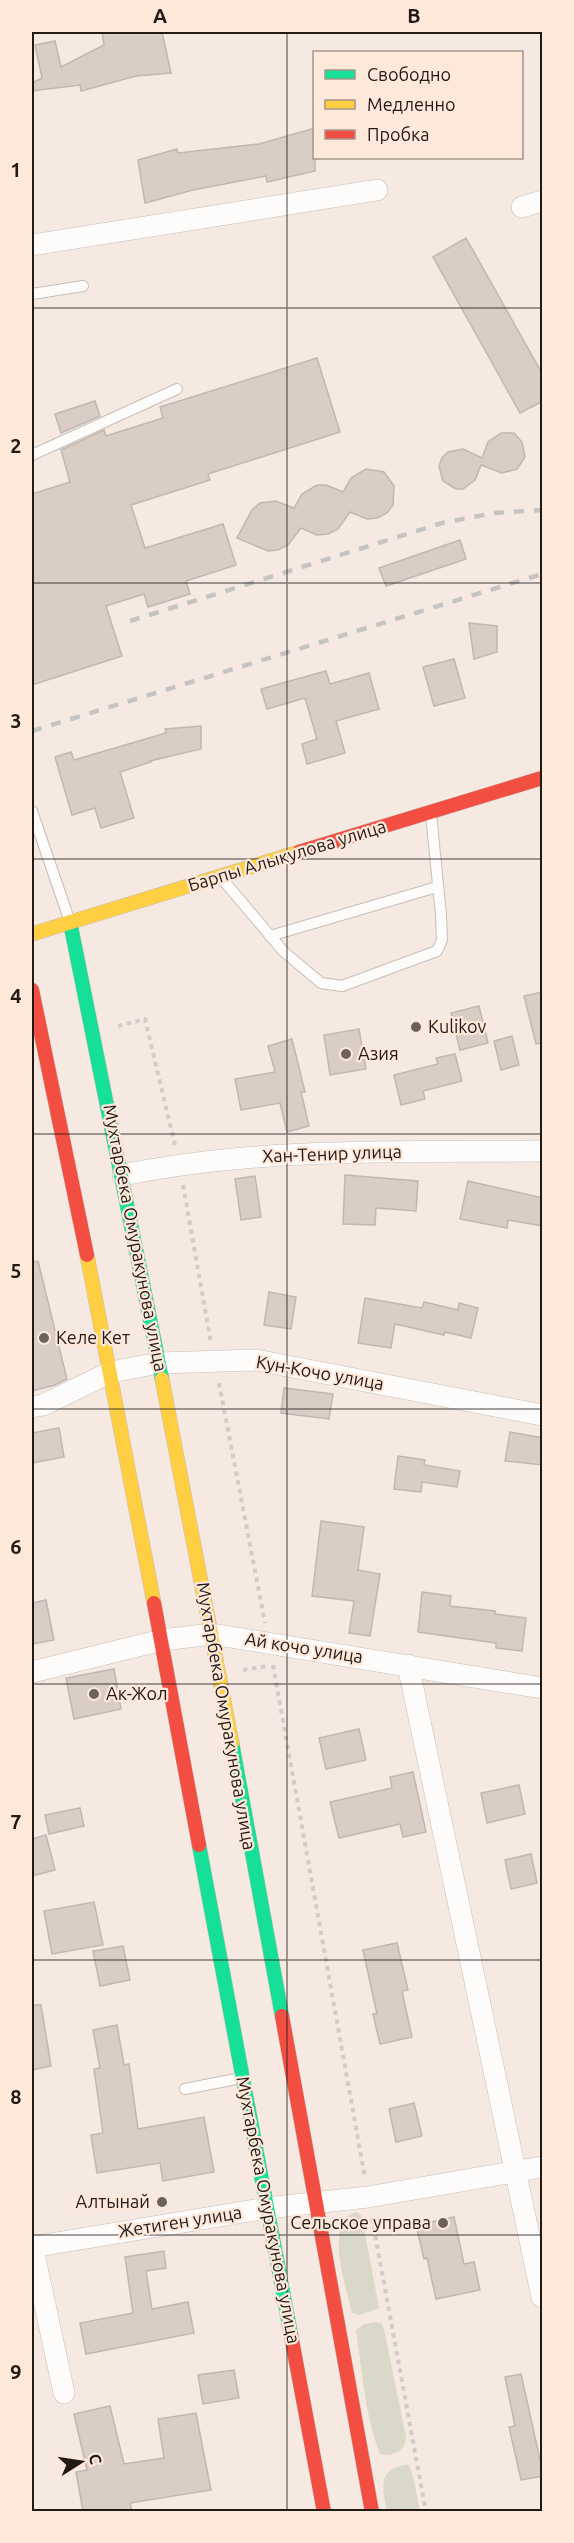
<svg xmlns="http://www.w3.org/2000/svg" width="574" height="2543" font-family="Ubuntu,sans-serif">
  <rect width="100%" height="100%" fill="#f5e9e2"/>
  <!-- green -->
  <g fill="#dad8c8">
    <path d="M356 2212 361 2215 363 2223 379 2308 360 2315 352 2313C345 2282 332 2249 343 2218Z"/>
    <path d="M376 2322 381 2323 384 2329 406 2437C406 2451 392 2457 380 2454 365 2415 362 2371 356 2330L364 2324Z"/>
    <path d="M409 2465 413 2476 420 2511H387C382 2487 377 2467 409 2465Z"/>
  </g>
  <!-- building -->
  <g fill="#d9cdc6" stroke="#c1b7b2" stroke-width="1.5">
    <polygon points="102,32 162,32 171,73 136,76 81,91 80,85 32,91 32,83 42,78 35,45 55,41 61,67 104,45"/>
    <polygon points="315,128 315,171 267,182 266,176 193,190 145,203 138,160 177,149 178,153 259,144"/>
    <polygon points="466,238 543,375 543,401 520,413 433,257"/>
    <polygon points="317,358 340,432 208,474 210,480 131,505 145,548 223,524 236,565 186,581 190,594 148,607 144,594 106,606 122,656 32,685 32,494 70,482 61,450 104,430 106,436 163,418 160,407"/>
    <polygon points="95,401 100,416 61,433 55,414"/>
    <polygon points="501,433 514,433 522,442 525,457 517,469 502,473 481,465 475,480 463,489 456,489 443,481 439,466 442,458 448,452 463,449 482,458 488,442"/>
    <polygon points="366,469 384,472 394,486 393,505 387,513 377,518 367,519 350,512 338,529 328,534 317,535 301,528 288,545 278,550 268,551 237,538 252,510 260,503 276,501 294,508 302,494 317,485 326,485 343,492 351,478"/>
    <polygon points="460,540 466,559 386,586 379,568"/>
    <polygon points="469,623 497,626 497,652 474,659"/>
    <polygon points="454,659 465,698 434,706 423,667"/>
    <polygon points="326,671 330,684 369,673 379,709 336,721 345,753 307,764 302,744 317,739 305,698 267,709 261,689"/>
    <polygon points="201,726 201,749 150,761 151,762 120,772 134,818 101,828 95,808 72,815 55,757 71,752 74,760 166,733 165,729"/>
    <polygon points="543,992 543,1043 536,1044 524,996"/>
    <polygon points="479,1006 488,1043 460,1050 451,1013"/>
    <polygon points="359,1029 366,1069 330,1075 324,1035"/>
    <polygon points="512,1036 519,1065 501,1070 494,1041"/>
    <polygon points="292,1039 305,1092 301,1092 309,1126 287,1132 280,1103 241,1110 235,1079 275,1072 268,1046"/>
    <polygon points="455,1054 462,1081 423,1091 425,1099 401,1105 394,1075 438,1064 436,1058"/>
    <polygon points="345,1175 418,1181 416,1211 376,1208 375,1225 343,1224"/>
    <polygon points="255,1176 261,1217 241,1220 235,1179"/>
    <polygon points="468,1181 543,1198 543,1226 508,1220 507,1228 460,1219"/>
    <polygon points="38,1261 67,1379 55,1385 32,1391 32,1262"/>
    <polygon points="269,1292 296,1297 291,1329 264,1325"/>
    <polygon points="365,1298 422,1308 424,1302 458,1310 459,1303 478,1308 471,1338 445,1332 444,1335 395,1324 391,1348 358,1343"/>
    <polygon points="284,1388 333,1394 329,1419 281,1413"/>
    <polygon points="59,1428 64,1457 32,1463 32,1433"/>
    <polygon points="510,1432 543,1438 543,1465 505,1461"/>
    <polygon points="398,1456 425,1460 424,1465 460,1471 457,1487 422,1482 421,1492 394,1489"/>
    <polygon points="321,1521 364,1527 358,1570 380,1574 370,1636 349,1633 354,1601 312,1596"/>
    <polygon points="422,1592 451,1596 450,1606 495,1611 495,1614 526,1618 522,1651 496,1648 496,1643 418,1632"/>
    <polygon points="46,1600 54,1640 32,1644 32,1603"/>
    <polygon points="114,1669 121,1709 74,1719 66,1678"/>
    <polygon points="359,1729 366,1760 326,1769 319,1738"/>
    <polygon points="413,1772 426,1832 403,1837 400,1824 339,1838 330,1802 392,1788 390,1777"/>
    <polygon points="519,1785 525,1814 487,1823 481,1793"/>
    <polygon points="80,1808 84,1826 49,1834 45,1815"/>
    <polygon points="46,1835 55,1870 32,1876 32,1839"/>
    <polygon points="531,1854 537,1883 511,1889 505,1860"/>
    <polygon points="94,1902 103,1945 52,1954 44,1911"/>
    <polygon points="397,1943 408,1990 402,1991 412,2037 380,2044 373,2014 377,2014 363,1950"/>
    <polygon points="123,1946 130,1980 100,1986 93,1951"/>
    <polygon points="32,2005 41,2005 51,2066 32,2070"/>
    <polygon points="117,2025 124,2065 129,2064 138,2129 204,2117 214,2172 163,2181 160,2163 97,2173 91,2135 103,2133 94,2069 100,2068 93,2030"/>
    <polygon points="414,2103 422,2136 396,2142 389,2109"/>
    <polygon points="454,2217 464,2264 474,2262 480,2290 436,2299 427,2258 424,2259 416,2225"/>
    <polygon points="164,2251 166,2268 146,2271 152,2309 188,2302 194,2333 86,2354 80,2323 133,2313 125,2257"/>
    <polygon points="234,2370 239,2398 203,2404 198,2375"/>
    <polygon points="521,2374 543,2473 543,2476 521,2480 509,2427 515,2426 505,2377"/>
    <polygon points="110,2406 124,2464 164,2458 158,2419 196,2413 211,2490 130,2503 132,2511 83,2511 76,2472 87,2470 74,2414"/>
  </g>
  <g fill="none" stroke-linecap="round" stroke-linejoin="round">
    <!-- lane casing -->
    <g stroke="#c7beb8" stroke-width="12">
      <g id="lane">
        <polyline points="32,294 83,286"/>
        <polyline points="32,455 177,389"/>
        <polyline points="32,811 69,919"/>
        <polyline points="224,881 283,951 321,983 342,986 437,951 442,940 441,915 431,814"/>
        <polyline points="270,936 437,887"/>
        <polyline points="185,2089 241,2078"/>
      </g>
    </g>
    <!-- street casing -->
    <g stroke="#c7beb8" stroke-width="22">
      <g id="street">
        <polyline points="522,207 542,201"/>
        <polyline points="32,245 377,190"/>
        <path d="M123 1175C261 1147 403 1152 542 1151"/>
        <polyline points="32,1407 43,1405 111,1372 159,1363 256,1360 542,1415"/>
        <polyline points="408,1665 542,2297"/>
        <polyline points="32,1672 162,1640 212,1634 542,1688"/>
        <polyline points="32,2245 64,2393"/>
        <polyline points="32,2247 267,2208 368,2197 542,2167"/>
      </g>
    </g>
    <!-- fast casing -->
    <g stroke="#c7beb8" stroke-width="15">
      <g id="fast">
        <polyline points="70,922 162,1379"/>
        <polyline points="232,1743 282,2016"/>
        <polyline points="199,1845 291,2335"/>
      </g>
    </g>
    <!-- slow casing -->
    <g stroke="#c7beb8" stroke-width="15">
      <g id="slow">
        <polyline points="32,934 299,852"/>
        <polyline points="87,1255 154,1603"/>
        <polyline points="162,1379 232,1743"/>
      </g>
    </g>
    <!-- jam casing -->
    <g stroke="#c7beb8" stroke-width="15">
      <g id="jam">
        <polyline points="299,852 542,778"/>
        <polyline points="32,990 87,1255"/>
        <polyline points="154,1603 199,1845"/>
        <polyline points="282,2016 372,2512"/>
        <polyline points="291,2335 324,2512"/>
      </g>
    </g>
    <!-- path -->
    <g stroke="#cfccc9" stroke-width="4" stroke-dasharray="4.5 4.5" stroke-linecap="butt">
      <polyline points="118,1026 145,1019 175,1145"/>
      <polyline points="183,1185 211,1343"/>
      <polyline points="219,1383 265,1623"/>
      <polyline points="273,1665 365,2178"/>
      <polyline points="243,1670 268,1666"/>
      <polyline points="372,2218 426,2512"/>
    </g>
    <!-- lane -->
    <use href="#lane" stroke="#fefcfb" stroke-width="10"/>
    <!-- street -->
    <use href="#street" stroke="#fefcfb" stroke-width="21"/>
    <!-- fast -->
    <use href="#fast" stroke="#16e098" stroke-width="14"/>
    <!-- slow -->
    <use href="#slow" stroke="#ffcf43" stroke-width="14"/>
    <!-- jam -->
    <use href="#jam" stroke="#f24e42" stroke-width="14"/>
    <!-- rail -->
    <g stroke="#c6c4c2" stroke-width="4.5" stroke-dasharray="10 10" stroke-linecap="butt">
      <polyline points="130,621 442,523 494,513 542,510"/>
      <polyline points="32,731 542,574"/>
    </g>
  </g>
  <!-- grid -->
  <path fill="none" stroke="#211a15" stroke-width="1.5" stroke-opacity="0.55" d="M287 32V2512M32 308H542M32 583H542M32 859H542M32 1134H542M32 1409H542M32 1684H542M32 1960H542M32 2235H542"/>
  <!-- markers -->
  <g fill="#6b625d" stroke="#fde8da" stroke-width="2">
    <circle cx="416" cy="1027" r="6"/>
    <circle cx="346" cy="1054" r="6"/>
    <circle cx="44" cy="1338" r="6"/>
    <circle cx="94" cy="1694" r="6"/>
    <circle cx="162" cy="2202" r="6"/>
    <circle cx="443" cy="2223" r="6"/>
  </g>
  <g text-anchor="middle" stroke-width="4.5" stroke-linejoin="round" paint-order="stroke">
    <!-- street labels -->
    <g font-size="18" fill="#211a15" stroke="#fde8da">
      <text transform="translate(287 856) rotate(-17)" y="6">Барпы Алыкулова улица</text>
      <text transform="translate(332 1154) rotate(-2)" y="6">Хан-Тенир улица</text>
      <text transform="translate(135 1238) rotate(79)" y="6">Мухтарбека Омуракунова улица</text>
      <text transform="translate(320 1373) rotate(10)" y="6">Кун-Кочо улица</text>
      <text transform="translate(304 1648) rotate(9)" y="6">Ай кочо улица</text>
      <text transform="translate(226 1716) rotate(80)" y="6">Мухтарбека Омуракунова улица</text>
      <text transform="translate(268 2210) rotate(79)" y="6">Мухтарбека Омуракунова улица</text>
      <text transform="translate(180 2222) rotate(-9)" y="6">Жетиген улица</text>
    </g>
    <!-- poi labels -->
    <g font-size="18" fill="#211a15" stroke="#fde8da" text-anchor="start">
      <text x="428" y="1033">Kulikov</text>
      <text x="358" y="1060">Азия</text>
      <text x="56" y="1344">Келе Кет</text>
      <text x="106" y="1700">Ак-Жол</text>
      <text x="150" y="2208" text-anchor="end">Алтынай</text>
      <text x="431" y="2229" text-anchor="end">Сельское управа</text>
    </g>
  </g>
  <!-- border -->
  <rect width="574" height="2543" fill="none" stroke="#fde8da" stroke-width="66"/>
  <!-- legend -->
  <rect x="313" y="51" width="210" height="108" fill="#fde8da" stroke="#a5968b" stroke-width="1.5"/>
  <rect x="325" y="70" width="30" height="9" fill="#16e098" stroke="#a5968b" stroke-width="1.5"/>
  <text x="367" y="81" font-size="18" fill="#211a15">Свободно</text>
  <rect x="325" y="100" width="30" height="9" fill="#ffcf43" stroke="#a5968b" stroke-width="1.5"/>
  <text x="367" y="111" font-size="18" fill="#211a15">Медленно</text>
  <rect x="325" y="130" width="30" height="9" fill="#f24e42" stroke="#a5968b" stroke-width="1.5"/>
  <text x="367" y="141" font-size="18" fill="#211a15">Пробка</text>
  <!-- north arrow -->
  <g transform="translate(81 2462) rotate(78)" stroke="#fde8da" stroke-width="4.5" paint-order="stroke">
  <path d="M0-4.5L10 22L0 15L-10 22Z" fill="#211a15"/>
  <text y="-9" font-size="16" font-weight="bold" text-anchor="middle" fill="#211a15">С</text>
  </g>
  <rect x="33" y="33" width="508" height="2477" fill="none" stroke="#211a15" stroke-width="2"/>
  <g font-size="20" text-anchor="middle" font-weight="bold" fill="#211a15">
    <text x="160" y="23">A</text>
    <text x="414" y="23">B</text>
    <text x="16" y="177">1</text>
    <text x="16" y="453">2</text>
    <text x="16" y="728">3</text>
    <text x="16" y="1003">4</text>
    <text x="16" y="1278">5</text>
    <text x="16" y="1554">6</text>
    <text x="16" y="1829">7</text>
    <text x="16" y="2104">8</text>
    <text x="16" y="2379">9</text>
  </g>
</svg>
